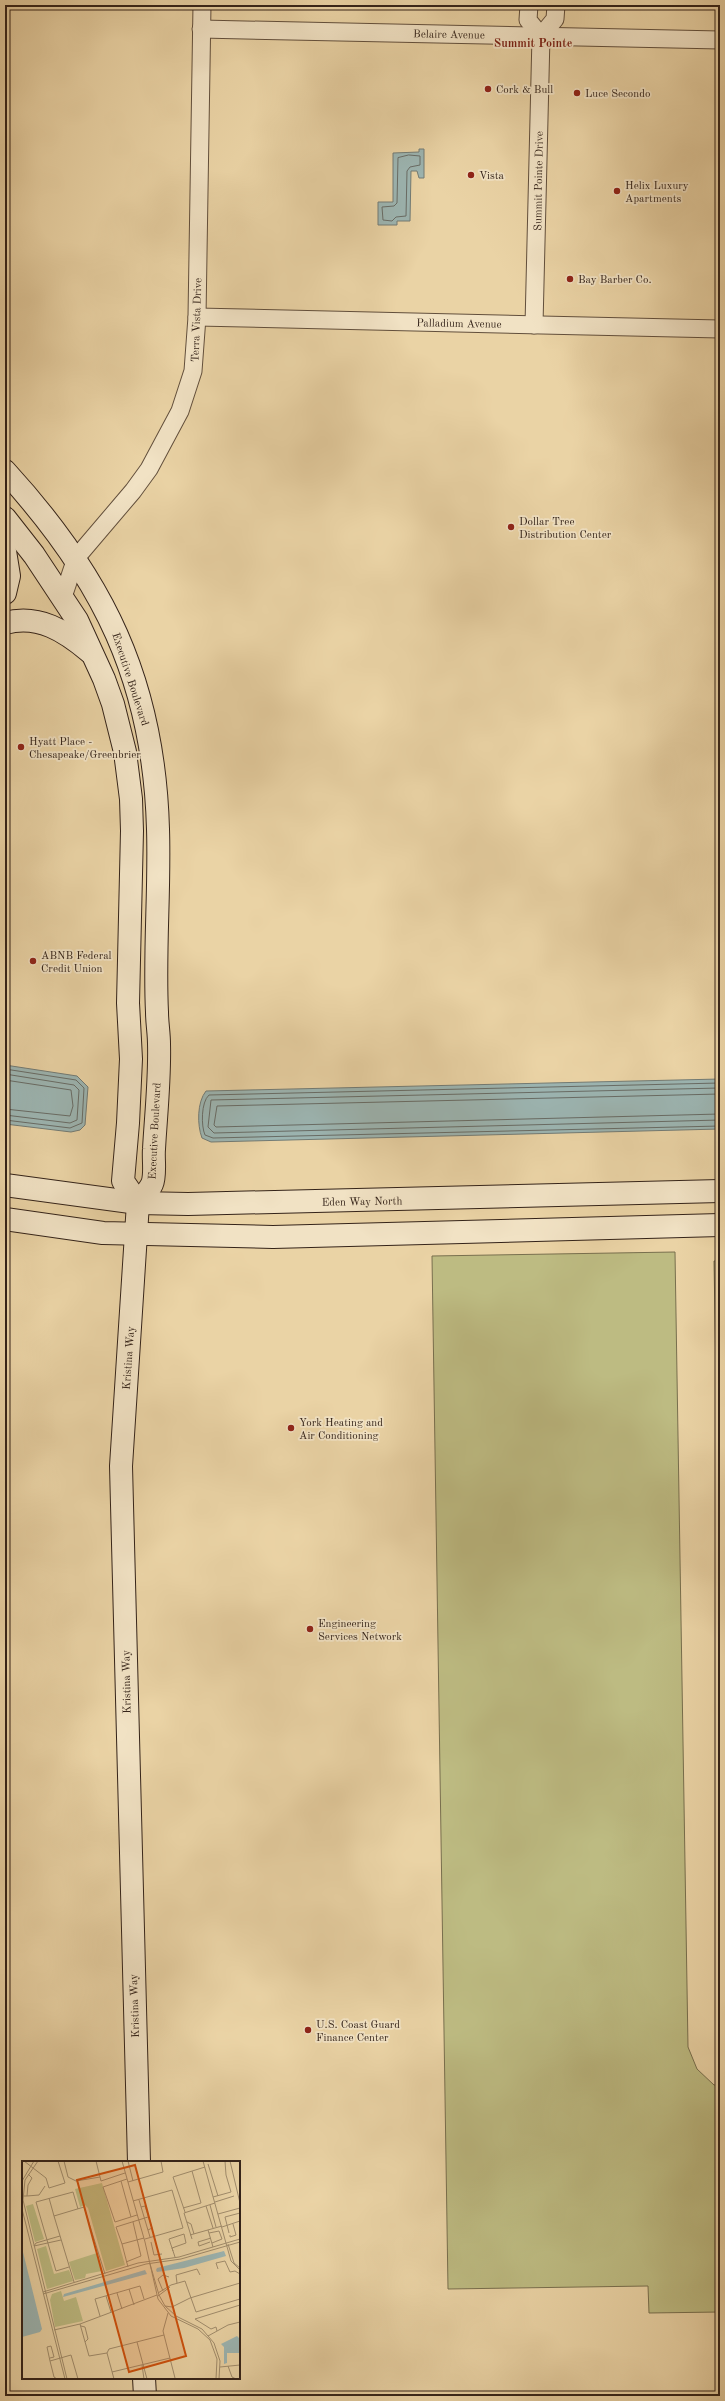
<svg xmlns="http://www.w3.org/2000/svg" width="725" height="2401" font-family="'Old Standard TT',serif">
  <rect width="100%" height="100%" fill="#ead3a5"/>
  <filter id="stains"><feTurbulence type="fractalNoise" baseFrequency=".005" numOctaves="4"/><feColorMatrix values="0 0 0 0 .2 0 0 0 0 .09 0 0 0 0 .02 0 0 0 .5 -.17"/></filter>
  <radialGradient id="worn" r=".72"><stop offset=".6" stop-color="#630" stop-opacity="0"/><stop offset="1" stop-color="#630" stop-opacity=".3"/></radialGradient>
  <!-- green -->
  <g fill="#bdbb82" stroke="#786f4e">
    <polygon points="675,1252 688,2047 697,2069 714,2085 720,2085 720,2312 649,2313 648,2286 448,2289 432,1256"/>
    <polygon points="714,1261 720,1261 720,1488 718,1488"/>
  </g>
  <!-- water -->
  <g fill="#9cb5b2" stroke="#727b75">
    <polygon points="419,149 424,149 424,178 419,178 417,171 411,171 410,221 397,221 397,225 378,225 378,202 393,202 393,153 419,152"/>
    <polygon points="5,1065 77,1076 88,1087 85,1125 80,1130 71,1132 5,1124"/>
    <path d="M720 1079V1129L211 1142 202 1138C197 1125 197 1102 206 1091Z"/>
  </g>
  <g fill="none" stroke-linecap="round" stroke-linejoin="round">
    <!-- shore -->
    <g stroke="#686c66" stroke-width="1">
      <polygon points="409,155 420,156 420,165 410,167 407,171 406,216 396,217 392,221 383,220 382,207 394,206 397,203 398,158"/>
      <polyline points="5,1069 76,1080 84,1088 82,1123 70,1128 5,1120"/>
      <polyline points="5,1074 74,1085 79,1090 77,1120 70,1123 5,1115"/>
      <polyline points="5,1080 71,1090 73,1106 70,1116 5,1109"/>
      <path d="M720 1083 209 1095C201 1102 201 1126 205 1135L213 1138 720 1126"/>
      <polyline points="720,1088 211,1100 208,1127 214,1133 720,1120"/>
      <polyline points="720,1094 217,1106 214,1125 216,1127 720,1114"/>
    </g>
    <!-- street casing -->
    <g stroke="#624f3c" stroke-width="19">
      <g id="street">
        <polyline points="529,5 528,20 541,36 534,325"/>
        <polyline points="201,29 720,40"/>
        <polyline points="541,36 555,19 556,5"/>
        <polyline points="197,317 720,329"/>
        <polyline points="63,597 76,558 133,491 149,469 180,411 193,371 197,317 202,5"/>
      </g>
    </g>
    <!-- secondary casing -->
    <g stroke="#342319" stroke-width="24">
      <g id="secondary">
        <path d="M5 471C103 578 154 681 158 829 160 890 154 951 157 1012 157 1023 159 1033 159 1044 160 1078 156 1114 154 1149 153 1159 156 1175 152 1184 149 1191 142 1197 138 1203"/>
        <polyline points="5,518 34,555 77,620 104,679 113,704 125,752 131,799 132,831 128,1003 131,1059 128,1123 123,1181 138,1203"/>
        <polyline points="5,551 9,576 5,593"/>
        <path d="M5 623C39 614 65 631 90 652"/>
        <polyline points="5,1185 138,1203 188,1204 720,1191"/>
        <polyline points="138,1203 121,1466 139,2162"/>
        <polyline points="5,1219 103,1233 273,1237 720,1225"/>
        <polyline points="144,2378 145,2396"/>
      </g>
    </g>
    <!-- street -->
    <use href="#street" stroke="#f1e2c4" stroke-width="17"/>
    <!-- secondary -->
    <use href="#secondary" stroke="#f1e2c4" stroke-width="22"/>
  </g>
  <!-- markers -->
  <g fill="#8f2418" stroke="#f1e2c4" stroke-width="1.5">
    <circle cx="488" cy="89" r="4"/>
    <circle cx="577" cy="93" r="4"/>
    <circle cx="471" cy="175" r="4"/>
    <circle cx="617" cy="191" r="4"/>
    <circle cx="570" cy="279" r="4"/>
    <circle cx="511" cy="527" r="4"/>
    <circle cx="21" cy="747" r="4"/>
    <circle cx="33" cy="961" r="4"/>
    <circle cx="291" cy="1428" r="4"/>
    <circle cx="310" cy="1629" r="4"/>
    <circle cx="308" cy="2030" r="4"/>
  </g>
  <g text-anchor="middle" stroke-width="3.5" stroke-linejoin="round" paint-order="stroke">
    <!-- street labels -->
    <g font-size="11" fill="#342319" stroke="#f1e2c4">
      <text transform="translate(449 34) rotate(1)" y="4">Belaire Avenue</text>
      <text transform="translate(538 181) rotate(-89)" y="4">Summit Pointe Drive</text>
      <text transform="translate(196 320) rotate(-88)" y="4">Terra Vista Drive</text>
      <text transform="translate(459 323) rotate(1)" y="4">Palladium Avenue</text>
      <text transform="translate(131 679) rotate(72)" y="4">Executive Boulevard</text>
      <text transform="translate(154 1131) rotate(-87)" y="4">Executive Boulevard</text>
      <text transform="translate(362 1201) rotate(-1)" y="4">Eden Way North</text>
      <text transform="translate(128 1358) rotate(-86)" y="4">Kristina Way</text>
      <text transform="translate(126 1682) rotate(-91)" y="4">Kristina Way</text>
      <text transform="translate(134 2006) rotate(-92)" y="4">Kristina Way</text>
    </g>
    <!-- poi labels -->
    <g font-size="11" fill="#342319" stroke="#f1e2c4" text-anchor="start">
      <text x="496" y="93">Cork &amp; Bull</text>
      <text x="585" y="97">Luce Secondo</text>
      <text x="479" y="179">Vista</text>
      <text x="625" y="189">Helix Luxury<tspan x="625" dy="13">Apartments</tspan></text>
      <text x="578" y="283">Bay Barber Co.</text>
      <text x="519" y="525">Dollar Tree<tspan x="519" dy="13">Distribution Center</tspan></text>
      <text x="29" y="745">Hyatt Place -<tspan x="29" dy="13">Chesapeake/Greenbrier</tspan></text>
      <text x="41" y="959">ABNB Federal<tspan x="41" dy="13">Credit Union</tspan></text>
      <text x="299" y="1426">York Heating and<tspan x="299" dy="13">Air Conditioning</tspan></text>
      <text x="318" y="1627">Engineering<tspan x="318" dy="13">Services Network</tspan></text>
      <text x="316" y="2028">U.S. Coast Guard<tspan x="316" dy="13">Finance Center</tspan></text>
    </g>
    <!-- neighbourhood labels -->
    <g font-size="12" font-weight="bold" fill="#7a1f14" stroke="#f1e2c4">
      <text x="533" y="47">Summit Pointe</text>
    </g>
  </g>
  <!-- overview -->
  <g transform="translate(22 2161)">
    <rect width="218" height="218" fill="#ead3a5"/>
    <path d="M80 22 103 104 84 110 66 47 63 44 58 46 53 28ZM11 43 22 78 13 81 4 45ZM24 85 32 113 47 109 51 120 25 128 15 88ZM75 92 80 110 64 113 63 117 53 119 47 101ZM39 130 42 140 54 136 61 160 33 166 28 139 30 133Z" fill="#bdbb82"/>
    <path d="M0 87 20 168 18 171 0 176ZM202 90 204 95 162 107 135 111 134 109 135 107ZM123 109 125 113 41 136 42 133ZM215 175 218 178V192H205V202L202 203V186L199 183Z" fill="#9cb5b2"/>
    <path fill="none" stroke="#a18d6d" stroke-width="1" d="M2 0 24 17 27 27 43 22 36 0M16 0 3 19 1 39 45 218M42 0 46 16 54 20 78 16M74 0 79 20 103 12M100 0 123 81 136 138 149 155 176 168 188 179 195 198 194 218M106 0 111 20M181 0 209 100 218 109M208 0 218 42M186 3 196 35M105 18 81 26 93 61 115 54M0 20 12 0M99 20 109 56M106 21 141 11 139 0M0 35H5L6 24 10 17 6 13M5 35 17 34 23 25M191 36 209 31 204 14 203 0M27 37 32 55M117 39 128 76M111 40 150 29 161 67 123 78M193 41 212 35M188 44 194 66M184 45 191 67M119 46 123 45 130 67 126 69M161 47 179 42 170 10M0 48 43 218M163 51 151 16 183 6M196 53 218 47M165 61 169 63 172 73M200 66 218 60M186 69 191 86M187 72 197 70 200 78 190 82M207 72 203 56 218 52M162 73 164 82 150 87 147 78ZM168 74 200 65M208 74V76L214 74 211 63M38 75 14 82 12 85 39 79M170 78 162 52 193 42M129 81 132 94 140 93M188 81 177 85 176 81 189 77M100 83 94 66 126 56M206 83 212 102 218 107M151 90 150 87 153 96M104 101 119 95 111 61M128 103 137 134 143 145 154 155 180 168 192 182 198 200 197 218M47 106 34 110 14 41 51 31 56 48M106 106 100 83 122 77M196 108 194 102 203 100 208 111 213 110 218 113M52 121 32 55 62 46 83 113M155 122 154 114 175 108 178 114M107 128 112 144M141 130 136 118 141 114 147 116M21 131 116 102 157 96 218 78M95 132 100 148M136 132 149 124 163 120 174 151 218 138M21 133 124 103 159 98 218 81M84 135 89 151M136 135 148 126M143 145 150 146 168 137 218 122M146 152 141 170 153 217M78 155 73 138 118 125 122 138M58 163 135 134M59 165 63 166 66 178 63 181M32 169 58 163 67 195 85 192M195 170 194 166 189 168 173 158 218 144M186 175 206 164 218 161M115 181 125 218M85 192 87 188 142 174M85 192 92 218M28 197 32 196 29 185 25 186 28 200M120 204 122 218M206 205 210 216 214 218M198 206 218 204M90 211 148 197M35 218 32 216 28 200 49 194 56 218M134 218H172"/>
    <path fill="#cd510e" fill-opacity="0.15" stroke="#cd510e" stroke-width="2" d="M113 4 164 195 107 211 55 19Z"/>
    <rect width="218" height="218" fill="none" stroke="#342319" stroke-width="2"/>
  </g>
  <!-- margin -->
  <rect width="725" height="2401" fill="none" stroke="#ead3a5" stroke-width="20"/>
  <rect x="6" y="6" width="713" height="2389" fill="none" stroke="#342319" stroke-width="2"/>
  <rect x="10" y="10" width="705" height="2381" fill="none" stroke="#342319"/>
  <rect width="100%" height="100%" filter="url(#stains)"/>
  <rect width="100%" height="100%" fill="url(#worn)"/>
</svg>
